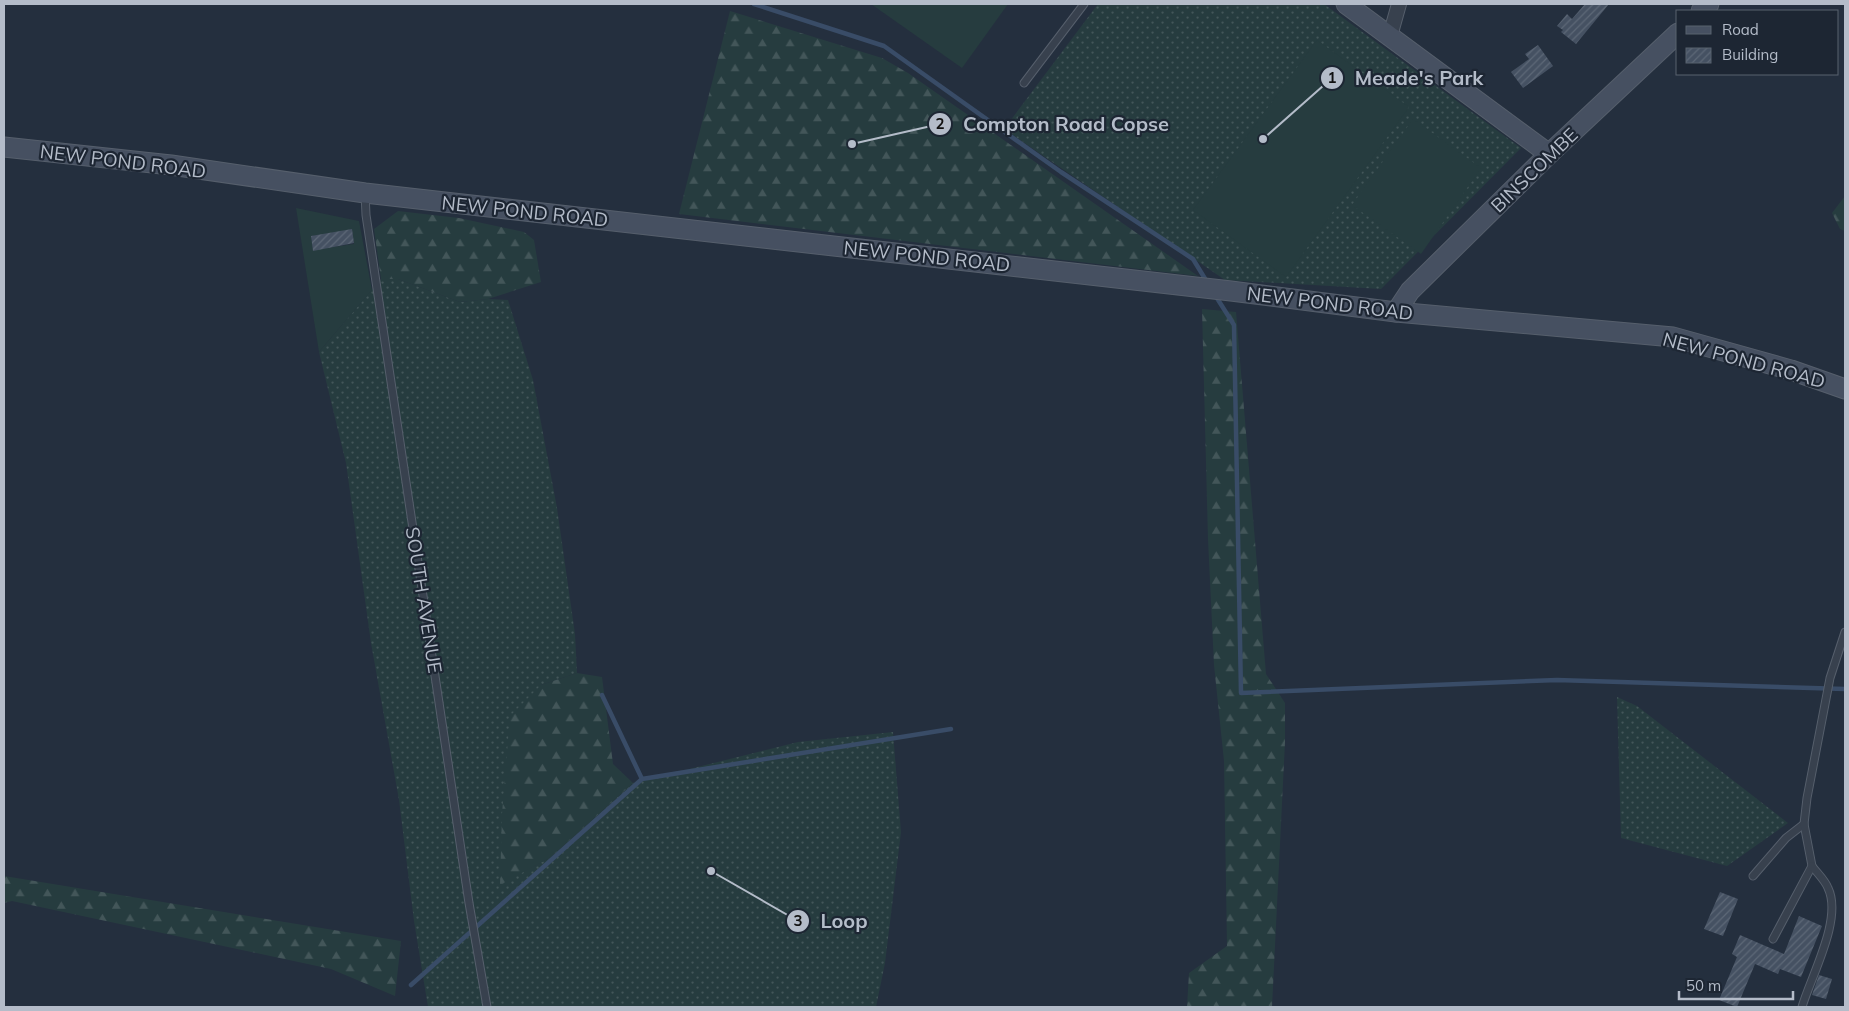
<svg xmlns="http://www.w3.org/2000/svg" width="1849" height="1011" font-family="Mulish,sans-serif">
  <defs>
    <pattern id="grass-dots" width="8" height="8" patternUnits="userSpaceOnUse" patternTransform="scale(1.25)"><rect width="8" height="8" fill="#263c3f"/><path d="M2 2h.1M6 6h.1" fill="none" stroke="#435659" stroke-width="1.8" stroke-linecap="round"/></pattern>
    <pattern id="forest-firs" width="22" height="20" patternUnits="userSpaceOnUse" patternTransform="scale(1.25)"><rect width="22" height="20" fill="#263c3f"/><path d="M5 1l3.5 6h-7zM16 11l3.5 6h-7z" fill="#435659"/></pattern>
    <pattern id="building-hatch" width="6" height="6" patternUnits="userSpaceOnUse" patternTransform="scale(1.25)"><rect width="6" height="6" fill="#455162"/><path d="M-1 1l2-2M0 6l6-6M5 7l2-2" fill="none" stroke="#5d6877"/></pattern>
  </defs>
  <rect width="100%" height="100%" fill="#242f3e"/>
  <!-- grass -->
  <g fill="url(#grass-dots)">
    <polygon points="1098,4 1324,4 1521,148 1381,289 1225,280 1004,129"/>
    <polygon points="381,279 398,279 460,302 488,299 508,300 533,380 557,508 575,634 577,673 541,685 500,884 551,857 633,783 798,742 893,732 901,832 885,963 876,1007 428,1007 414,921 399,800 371,643 346,463 319,352"/>
    <polygon points="1617,697 1637,706 1788,823 1727,866 1621,838"/>
  </g>
  <!-- forest -->
  <g fill="url(#forest-firs)">
    <polygon points="730,11 882,58 908,73 1198,276 679,214"/>
    <polygon points="1845,196 1845,231 1840,229 1832,213"/>
    <polygon points="398,211 459,218 524,232 534,240 541,282 488,299 460,302 398,279 381,279 374,229"/>
    <polygon points="1202,309 1236,312 1266,674 1285,703 1285,742 1272,1007 1187,1007 1189,973 1227,946 1224,761 1214,665 1208,539"/>
    <polygon points="577,673 602,677 613,764 633,783 551,857 500,885 502,814 510,716 541,685"/>
    <polygon points="4,876 401,941 395,996 331,969 12,901 4,903"/>
  </g>
  <!-- garden -->
  <g fill="#263c3f" fill-rule="evenodd">
    <polygon points="871,4 1008,4 962,68"/>
    <polygon points="1317,40 1409,107 1286,277 1193,210"/>
    <polygon points="1413,119 1481,168 1421,254 1352,205"/>
    <path d="M296 208 359 221 372 290 319 352ZM352 230 354 244 313 250 311 236Z"/>
  </g>
  <g fill="none" stroke-linecap="round" stroke-linejoin="round">
    <!-- stream -->
    <g stroke="#394c67" stroke-width="4.5">
      <polyline points="754,4 884,46 1061,172 1193,259 1207,282"/>
      <polyline points="1215,295 1234,325 1241,693 1557,680 1845,689"/>
      <polyline points="602,695 642,779"/>
      <polyline points="411,985 642,779 951,729"/>
    </g>
  </g>
  <!-- building -->
  <g fill="url(#building-hatch)">
    <polygon points="1585,4 1609,4 1576,44 1561,32 1563,30 1557,26 1567,14 1572,19"/>
    <polygon points="1538,45 1553,66 1523,88 1511,72 1529,59 1525,54"/>
    <polygon points="352,229 354,243 313,251 311,236"/>
    <polygon points="1720,892 1738,899 1723,936 1704,929"/>
    <polygon points="1799,916 1822,926 1801,977 1780,969 1778,974 1755,964 1737,1007 1719,1000 1737,957 1732,954 1740,935 1784,954"/>
    <polygon points="1819,975 1832,979 1826,999 1812,995"/>
  </g>
  <g fill="none" stroke-linecap="round" stroke-linejoin="round">
    <!-- lane casing -->
    <g stroke="#565f6c" stroke-width="9">
      <g id="lane">
        <polyline points="1024,83 1084,4"/>
        <polyline points="365,193 366,215 469,903 487,1007"/>
        <polyline points="1753,876 1786,838 1804,824"/>
        <polyline points="1773,939 1812,866 1804,824 1807,798 1830,678 1845,632"/>
        <path d="M1802 1007C1811 976 1843 919 1828 888 1825 880 1817 873 1812 866"/>
      </g>
    </g>
    <!-- street casing -->
    <g stroke="#565f6c" stroke-width="16">
      <polyline id="street" points="1390,36 1399,4"/>
    </g>
    <!-- secondary casing -->
    <g stroke="#565f6c" stroke-width="21">
      <g id="secondary">
        <polyline points="1346,4 1549,154"/>
        <polyline points="1701,11 1709,4"/>
        <polyline points="4,147 171,165 365,193 1231,291 1396,312 1673,337 1791,370 1845,389"/>
        <polyline points="1396,312 1410,291 1549,154 1678,33"/>
      </g>
    </g>
    <!-- lane -->
    <use href="#lane" stroke="#38414e" stroke-width="7"/>
    <!-- street -->
    <use href="#street" stroke="#38414e" stroke-width="14"/>
    <!-- secondary -->
    <use href="#secondary" stroke="#465061" stroke-width="19"/>
  </g>
  <g text-anchor="middle" stroke-width="4.5" stroke-linejoin="round" paint-order="stroke">
    <!-- street labels -->
    <g font-size="19" fill="#b4bcc9" stroke="#1d2633">
      <text transform="translate(123 161) rotate(7)" y="7">NEW POND ROAD</text>
      <text transform="translate(1534 170) rotate(-44)" y="7">BINSCOMBE</text>
      <text transform="translate(525 211) rotate(6)" y="7">NEW POND ROAD</text>
      <text transform="translate(927 256) rotate(6)" y="7">NEW POND ROAD</text>
      <text transform="translate(1330 303) rotate(7)" y="7">NEW POND ROAD</text>
      <text transform="translate(1744 360) rotate(15)" y="7">NEW POND ROAD</text>
      <text transform="translate(424 600) rotate(81)" y="7">SOUTH AVENUE</text>
    </g>
  </g>
  <!-- callouts -->
  <path fill="none" stroke="#b4bcc9" stroke-width="2" d="M1263 139L1332 78M852 144L940 124M711 871L798 921"/>
  <g fill="#b4bcc9" stroke="#1d2633" stroke-width="2">
    <circle cx="1263" cy="139" r="5"/>
    <circle cx="852" cy="144" r="5"/>
    <circle cx="711" cy="871" r="5"/>
    <circle cx="1332" cy="78" r="12"/>
    <circle cx="940" cy="124" r="12"/>
    <circle cx="798" cy="921" r="12"/>
  </g>
  <g font-size="15" text-anchor="middle" font-weight="bold" fill="#111">
    <text x="1332" y="83">1</text>
    <text x="940" y="129">2</text>
    <text x="798" y="926">3</text>
  </g>
  <g font-size="20" text-anchor="middle" font-weight="bold" fill="#b4bcc9" stroke="#1d2633" stroke-width="4.5" stroke-linejoin="round" paint-order="stroke">
    <text x="1419" y="85">Meade's Park</text>
    <text x="1066" y="131">Compton Road Copse</text>
    <text x="844" y="928">Loop</text>
  </g>
  <!-- border -->
  <rect width="1849" height="1011" fill="none" stroke="#b4bcc9" stroke-width="10"/>
  <!-- legend -->
  <rect x="1676" y="10" width="162" height="65" fill="#1d2633" stroke="#59626f"/>
  <rect x="1686" y="26" width="25" height="8" fill="#465061" stroke="#59626f"/>
  <text x="1722" y="35" font-size="15" fill="#b4bcc9">Road</text>
  <rect x="1686" y="48" width="25" height="15" fill="url(#building-hatch)" stroke="#59626f"/>
  <text x="1722" y="60" font-size="15" fill="#b4bcc9">Building</text>
  <!-- scale -->
  <path d="M1679 991v8h114v-8" fill="none" stroke="#b4bcc9" stroke-width="2.5"/>
  <text x="1686" y="991" font-size="15" fill="#b4bcc9" stroke="#1d2633" stroke-width="4" paint-order="stroke">50 m</text>
</svg>
